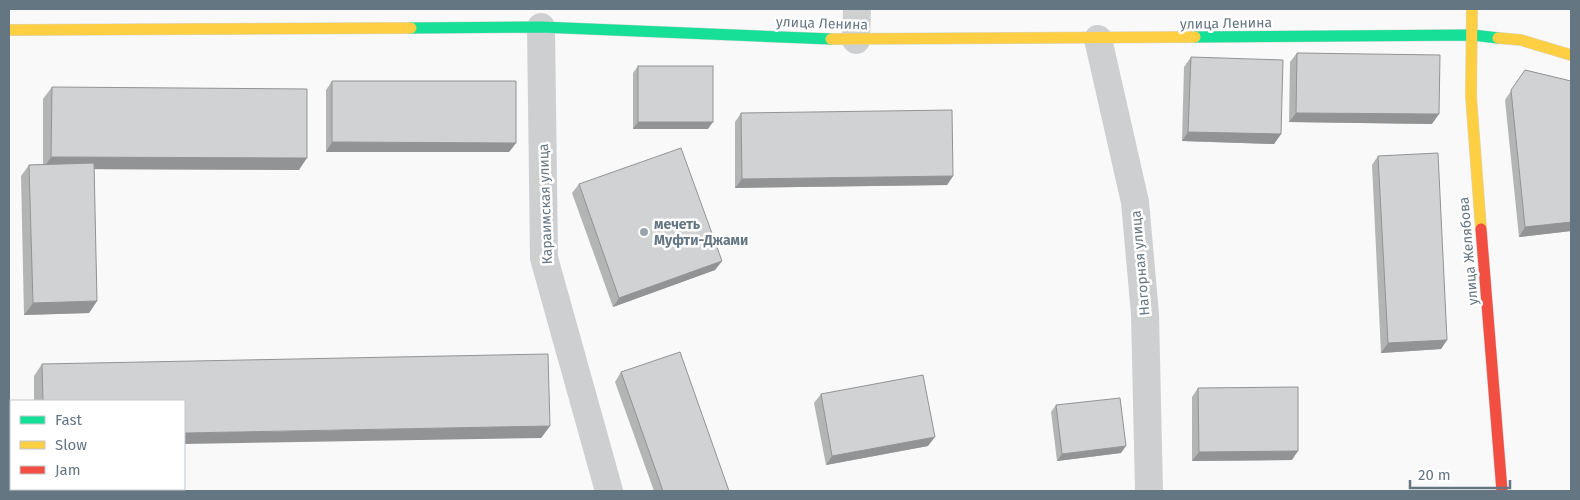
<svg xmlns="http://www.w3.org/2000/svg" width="1580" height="500" font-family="'Fira Sans',sans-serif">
  <rect width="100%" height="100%" fill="#f9f9f9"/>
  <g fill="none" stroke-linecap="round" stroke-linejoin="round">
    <!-- fast casing -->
    <g stroke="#d5d6d7" stroke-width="12">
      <g id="fast">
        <polyline points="411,28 541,27 831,39"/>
        <polyline points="1195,37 1473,35 1498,38"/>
      </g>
    </g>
    <!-- slow casing -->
    <g stroke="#d5d6d7" stroke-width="12">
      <g id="slow">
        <polyline points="1472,9 1471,96 1481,229"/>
        <polyline points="9,30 411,28"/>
        <polyline points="1498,38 1521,40 1571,55"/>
        <polyline points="831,39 1195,37"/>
      </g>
    </g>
    <!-- jam casing -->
    <g stroke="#d5d6d7" stroke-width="12">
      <polyline id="jam" points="1481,229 1502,491"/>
    </g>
    <!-- street -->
    <g stroke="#cecfd0" stroke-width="28">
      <polyline points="541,27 544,258 609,491"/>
      <polyline points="1098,39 1135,202 1145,314 1149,491"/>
      <polyline points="856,40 857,9"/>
      <polyline points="9,437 11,443"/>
      <polyline points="28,489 29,491"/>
    </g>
    <!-- fast -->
    <use href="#fast" stroke="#16e098" stroke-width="11"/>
    <!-- slow -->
    <use href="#slow" stroke="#ffcf43" stroke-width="11"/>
    <!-- jam -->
    <use href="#jam" stroke="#f24e42" stroke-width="11"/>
  </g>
  <!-- wall -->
  <g fill="#b3b5b5">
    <polygon points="1297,53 1432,124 1289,122 1290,62"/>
    <polygon points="1191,57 1281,134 1274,144 1182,141 1184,67"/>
    <polygon points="638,66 708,129 633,129 633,73"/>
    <polygon points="1525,70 1571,81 1571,231 1519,237 1505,100"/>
    <polygon points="332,81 516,143 509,152 326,152 326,90"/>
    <polygon points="52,87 299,170 94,169 97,301 89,313 24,315 21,176 29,165 43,164 43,99"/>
    <polygon points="741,113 953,176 947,185 735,188 735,122"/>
    <polygon points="1378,156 1447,340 1441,349 1381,353 1372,165"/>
    <polygon points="579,184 722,261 715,270 613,307 572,193"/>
    <polygon points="42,364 550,426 541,438 184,401 34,401 34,376"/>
    <polygon points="621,372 729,491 654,491 615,382"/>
    <polygon points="1198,388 1292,460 1192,461 1192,397"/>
    <polygon points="821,394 928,446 826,465 814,403"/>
    <polygon points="1056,405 1121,453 1057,461 1051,412"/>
  </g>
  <!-- shaded-wall -->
  <g fill="#929394">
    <polygon points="1296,113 1439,114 1432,124 1289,122"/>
    <polygon points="638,122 713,122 708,129 633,129"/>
    <polygon points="1188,132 1281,134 1274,144 1182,141"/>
    <polygon points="332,142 516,143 509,152 326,152"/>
    <polygon points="51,157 307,158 299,170 43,169"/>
    <polygon points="953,176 947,185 735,188 742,179"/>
    <polygon points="1571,222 1571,231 1519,237 1525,227"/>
    <polygon points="722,261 715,270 613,307 619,298"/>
    <polygon points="97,301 89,313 24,315 33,303"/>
    <polygon points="1447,340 1441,349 1381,353 1388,343"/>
    <polygon points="550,426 541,438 184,444 184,433"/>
    <polygon points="935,437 928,446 826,465 832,456"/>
    <polygon points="1126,446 1121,453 1057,461 1062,454"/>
    <polygon points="1298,451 1292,460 1192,461 1199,452"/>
  </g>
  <!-- building -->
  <g fill="#d0d2d3" stroke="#929394">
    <polygon points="1297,53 1440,55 1439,114 1296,113"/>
    <polygon points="1191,57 1283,60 1281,134 1188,132"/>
    <rect x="638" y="66" width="75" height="56"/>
    <polygon points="1525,70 1571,81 1571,222 1525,227 1511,90"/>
    <polygon points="332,81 516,81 516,143 332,142"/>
    <polygon points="52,87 307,89 307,158 51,157"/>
    <polygon points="952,110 953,176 742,179 741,113"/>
    <polygon points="681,148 722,261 619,298 579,184"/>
    <polygon points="1438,153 1447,340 1388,343 1378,156"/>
    <polygon points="94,163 97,301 33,303 29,165"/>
    <polygon points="680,352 729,491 663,491 621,372"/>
    <polygon points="548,354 550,426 184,433 184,401 43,401 42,364"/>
    <polygon points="923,375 935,437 832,456 821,394"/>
    <polygon points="1298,387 1298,451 1199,452 1198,388"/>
    <polygon points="1120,398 1126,446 1062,454 1056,405"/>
  </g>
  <!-- markers -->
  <circle fill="#99a4ac" stroke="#fff" stroke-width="2" cx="644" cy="232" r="5"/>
  <g text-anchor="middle" stroke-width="5" stroke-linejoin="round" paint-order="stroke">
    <!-- street labels -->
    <g font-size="14" fill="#657683" stroke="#fff">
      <text transform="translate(822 23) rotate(2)" y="5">улица Ленина</text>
      <text transform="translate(1226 23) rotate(-1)" y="5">улица Ленина</text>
      <text transform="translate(545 204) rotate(-92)" y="5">Караимская улица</text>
      <text transform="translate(1468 251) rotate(-95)" y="5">улица Желябова</text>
      <text transform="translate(1140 263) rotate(-95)" y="5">Нагорная улица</text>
    </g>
    <!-- poi labels -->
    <g font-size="14" font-weight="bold" fill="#657683" stroke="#fff" text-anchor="start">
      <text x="654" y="229">мечеть<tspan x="654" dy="16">Муфти-Джами</tspan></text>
    </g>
  </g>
  <!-- border -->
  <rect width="1580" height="500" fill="none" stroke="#657683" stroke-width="20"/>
  <!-- legend -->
  <rect x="10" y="400" width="175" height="90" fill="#ffffff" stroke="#c1c8cd"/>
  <rect x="20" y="416" width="25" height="8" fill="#16e098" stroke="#c1c8cd"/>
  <text x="55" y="425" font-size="15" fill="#657683">Fast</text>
  <rect x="20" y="441" width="25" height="8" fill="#ffcf43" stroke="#c1c8cd"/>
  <text x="55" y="450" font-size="15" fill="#657683">Slow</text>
  <rect x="20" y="466" width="25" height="8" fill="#f24e42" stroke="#c1c8cd"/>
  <text x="55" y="475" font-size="15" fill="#657683">Jam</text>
  <!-- scale -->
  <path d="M1410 480v8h100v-8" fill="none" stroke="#657683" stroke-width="2.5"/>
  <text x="1418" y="480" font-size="15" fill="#657683" stroke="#ffffff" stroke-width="4" paint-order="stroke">20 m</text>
</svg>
